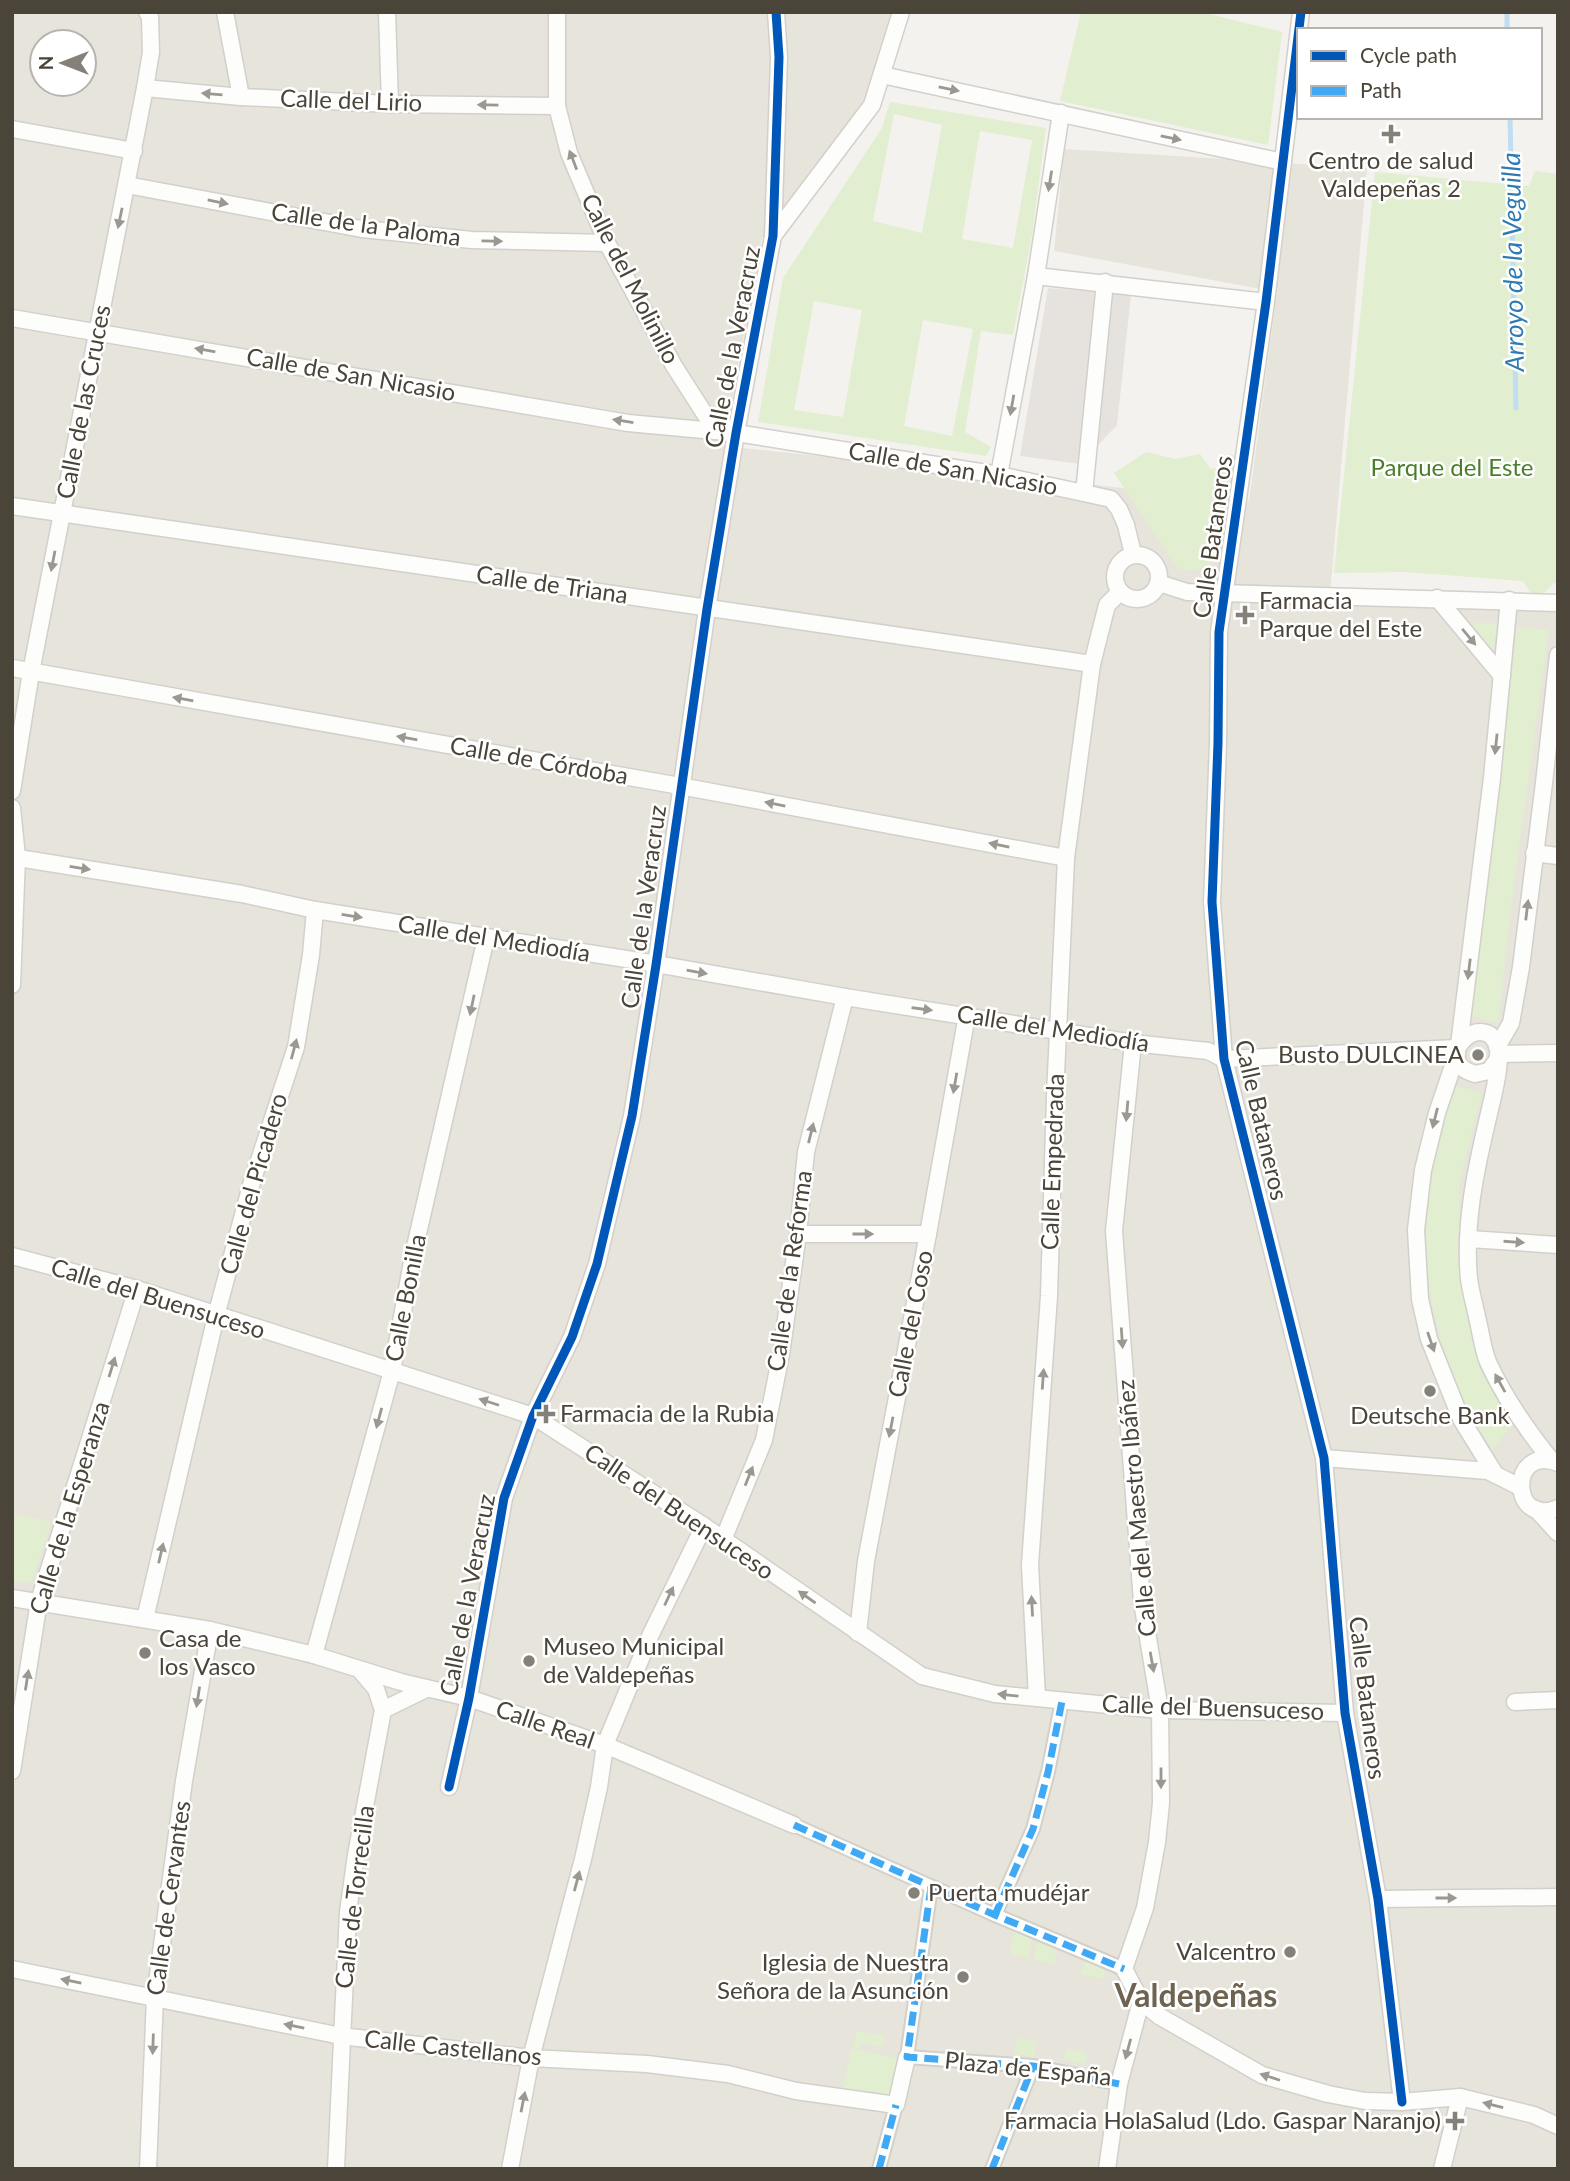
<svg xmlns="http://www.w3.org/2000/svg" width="1570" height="2181" font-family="Lato,sans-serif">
  <rect width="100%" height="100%" fill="#f4f2ee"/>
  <!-- residential -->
  <path fill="#e7e4dc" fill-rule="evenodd" d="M12 12H896L873 96 762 238 723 446 1249 501 1277 292 1054 251 1064 149 1367 168 1330 595 1558 606V2169H12ZM42 42H84V84H42Z"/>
  <!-- green -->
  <g fill="#e1eecf" fill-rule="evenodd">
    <polygon points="1081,12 1201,12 1282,32 1268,145 1060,101"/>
    <path d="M890 102 1046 128 1032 235 1013 335 981 331 965 432 991 447 986 456 758 422 783 278 882 128ZM894 114 942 125 922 233 873 221ZM980 131 1032 140 1013 248 962 239ZM814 301 862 310 843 417 794 410ZM923 320 973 329 952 436 904 426Z"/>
    <polygon points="1535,171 1558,174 1558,583 1554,583 1536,601 1523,581 1405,572 1334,573 1375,172 1529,186"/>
    <polygon points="1146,452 1175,459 1200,454 1210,468 1218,469 1230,454 1237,457 1216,561 1196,570 1179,570 1114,473"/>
    <polygon points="1461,623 1497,623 1492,657"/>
    <polygon points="1517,627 1549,630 1513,890 1498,1023 1469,1015 1492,847"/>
    <path d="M1453 1085 1482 1093 1460 1180 1458 1256 1472 1336 1497 1399 1513 1424 1493 1450C1483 1434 1471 1417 1463 1399 1439 1347 1424 1286 1426 1227 1428 1179 1442 1132 1453 1085Z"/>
    <polygon points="12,1513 51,1522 32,1583 12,1581"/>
    <polygon points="1013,1931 1032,1939 1029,1958 1010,1954"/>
    <polygon points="1037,1942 1057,1950 1055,1964 1034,1959"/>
    <polygon points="1085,1960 1105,1968 1103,1979 1081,1974"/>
    <polygon points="856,2031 885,2036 883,2047 860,2043 859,2048 854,2047"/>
    <polygon points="1017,2038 1037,2042 1034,2057 1014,2053"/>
    <polygon points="851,2048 900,2059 892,2098 843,2090"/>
    <polygon points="1066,2049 1087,2053 1085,2064 1064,2060"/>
  </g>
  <!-- parking -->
  <polygon fill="#e6e3df" points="1048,288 1131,295 1117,425 1080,464 1020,456"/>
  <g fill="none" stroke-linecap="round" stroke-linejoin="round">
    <!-- stream -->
    <g stroke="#c0ddf1" stroke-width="5">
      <polyline points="1507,12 1507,30"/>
      <polyline points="1510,117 1516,408"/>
    </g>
    <!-- pedestrian casing -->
    <g stroke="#d2d0cb" stroke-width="16">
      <g id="pedestrian">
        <polyline points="794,1825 995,1915 1124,1969"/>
        <polyline points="931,1887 907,2057 1033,2066 1119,2084"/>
        <polyline points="995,1915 1033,1829 1048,1772 1062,1701"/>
        <polyline points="879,2169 896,2105"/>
        <polyline points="992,2169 1033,2066"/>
      </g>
    </g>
    <!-- minor casing -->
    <g stroke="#d2d0cb" stroke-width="19">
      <g id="minor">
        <polyline points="225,12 241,97"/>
        <polyline points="387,12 390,104"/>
        <polyline points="557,12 557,106 569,153 607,243 674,366 706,416 731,430"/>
        <polyline points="1301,12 1266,302 1219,632 1218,743 1212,902 1224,1059 1324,1458 1345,1713 1378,1899 1402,2102"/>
        <polyline points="882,75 1283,162"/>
        <polyline points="145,88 241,97 390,104 557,106"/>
        <polyline points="12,129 134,151"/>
        <polyline points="127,185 362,229 472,240 607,243"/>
        <polyline points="773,236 872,105 901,12"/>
        <polyline points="1036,276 1266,302"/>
        <polyline points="12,318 628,423 736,433 999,475 1084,493 1111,499 1119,509 1126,525 1133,554"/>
        <polyline points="999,475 1036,276 1061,113"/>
        <polyline points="1084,493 1105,282"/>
        <polyline points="12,506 1092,664"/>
        <circle cx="1137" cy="577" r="22"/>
        <polyline points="1159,583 1187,592 1558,603"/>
        <polyline points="1437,598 1502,676"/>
        <polyline points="12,668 680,786 1066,858"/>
        <polyline points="12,791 31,672 145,88 151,52 150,17 147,12"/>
        <polyline points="12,808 17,857 12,985"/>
        <polyline points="1534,853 1558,856"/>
        <polyline points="12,857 242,894 315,910 639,961 845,997 1133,1043 1208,1051 1224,1059 1457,1048"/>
        <polyline points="1459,1045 1492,778 1509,600"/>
        <polyline points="1497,1047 1511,1023 1521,967 1544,783 1558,655"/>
        <polyline points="1457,1054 1437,1113 1423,1170 1416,1230 1420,1299 1429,1339 1461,1419 1495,1474"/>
        <polyline points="1498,1054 1558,1053"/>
        <path d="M1498 1059 1489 1071 1475 1074C1426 1059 1486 1006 1498 1048 1502 1065 1491 1104 1487 1122 1475 1173 1464 1226 1469 1279 1471 1293 1475 1307 1478 1321 1481 1334 1483 1350 1488 1362 1504 1397 1527 1430 1551 1460"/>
        <polyline points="798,1234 928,1234"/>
        <polyline points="1469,1239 1558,1245"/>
        <polyline points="12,1256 137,1289 533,1416 704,1526 922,1676 995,1694 1160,1710 1345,1713"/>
        <polyline points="1324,1458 1488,1471 1520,1487"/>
        <path d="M1558 1463C1508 1443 1510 1529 1558 1508"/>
        <polyline points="1536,1509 1558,1533"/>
        <polyline points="723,1540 764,1440 781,1354 798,1234 806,1152 845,997"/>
        <polyline points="12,1598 210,1630 314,1655 401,1682 469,1698 605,1745 794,1825"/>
        <polyline points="145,1619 216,1316 251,1185 296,1047 311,955 315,910"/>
        <polyline points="858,1633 866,1561 928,1234 967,1015"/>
        <polyline points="314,1655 392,1371 414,1251 486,938"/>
        <polyline points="1037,1698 1030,1565 1049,1296 1055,1096 1066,858 1092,664 1107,605 1120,592"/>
        <polyline points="1515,1702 1558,1700"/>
        <polyline points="383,1710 426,1689"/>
        <polyline points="12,1771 39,1601 137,1289"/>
        <polyline points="449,1787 469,1698 504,1498 533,1416 572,1337 597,1264 632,1116 656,965 707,609 736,433 773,236 779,57 776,12"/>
        <polyline points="1378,1899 1558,1897"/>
        <polyline points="12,1969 341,2036 531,2058 647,2064 728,2074 796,2091 896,2105 907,2057"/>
        <polyline points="1141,2001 1159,2016 1262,2075 1328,2094 1365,2101 1402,2102 1460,2097 1534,2115 1558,2126"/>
        <polyline points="148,2169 155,1997 184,1781 210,1630"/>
        <polyline points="336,2169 348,1912 356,1855 383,1710 376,1689 360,1670"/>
        <polyline points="510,2169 531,2058 583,1859 599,1787 605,1745 651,1634 704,1526"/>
        <polyline points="1107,2169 1119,2084 1141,2001 1124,1969 1145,1908 1157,1842 1161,1803 1160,1710 1142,1602 1114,1231 1133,1043"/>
        <polyline points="1442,2169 1460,2097"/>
      </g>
    </g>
    <!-- pedestrian -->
    <use href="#pedestrian" stroke="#fdfdfc" stroke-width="12"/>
    <!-- minor -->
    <use href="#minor" stroke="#fdfdfc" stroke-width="16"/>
    <!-- quiet -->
    <g stroke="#3fa9f5" stroke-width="7" stroke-dasharray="14 7" stroke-linecap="butt">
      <polyline points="794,1825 995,1915 1124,1969"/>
      <polyline points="931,1887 907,2057 1033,2066 1119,2084"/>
      <polyline points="995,1915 1033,1829 1048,1772 1062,1701"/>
      <polyline points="879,2169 896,2105"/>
      <polyline points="992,2169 1033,2066"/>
    </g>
    <!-- cycleway casing -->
    <g stroke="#fff" stroke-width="13">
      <g id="cycleway">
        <polyline points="1301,12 1266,302 1219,632 1218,743 1212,902 1224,1059 1324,1458 1345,1713 1378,1899 1402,2102"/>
        <polyline points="449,1787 469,1698 504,1498 533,1416 572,1337 597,1264 632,1116 656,965 707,609 736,433 773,236 779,57 776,12"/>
      </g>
    </g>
    <!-- cycleway -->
    <use href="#cycleway" stroke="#0057b8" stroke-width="9"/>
  </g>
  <!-- one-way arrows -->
  <defs><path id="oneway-solid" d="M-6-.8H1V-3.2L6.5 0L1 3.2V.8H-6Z" transform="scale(1.75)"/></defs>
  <g fill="#9b9791">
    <use href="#oneway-solid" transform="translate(949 89) rotate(12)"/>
    <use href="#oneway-solid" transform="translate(212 94) rotate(-175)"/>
    <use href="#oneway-solid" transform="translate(488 105) rotate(-179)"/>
    <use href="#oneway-solid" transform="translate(1171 138) rotate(12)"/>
    <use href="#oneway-solid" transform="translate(573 160) rotate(-111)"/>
    <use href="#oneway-solid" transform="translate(1050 181) rotate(99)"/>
    <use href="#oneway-solid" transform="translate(218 202) rotate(11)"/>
    <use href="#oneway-solid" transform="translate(120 218) rotate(102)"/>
    <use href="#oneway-solid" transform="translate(492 241) rotate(1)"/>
    <use href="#oneway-solid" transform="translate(205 350) rotate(-170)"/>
    <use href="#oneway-solid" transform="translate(1012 405) rotate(100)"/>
    <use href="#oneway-solid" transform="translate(623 421) rotate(-171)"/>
    <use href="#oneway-solid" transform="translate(53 561) rotate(101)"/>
    <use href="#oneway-solid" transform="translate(1469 637) rotate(50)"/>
    <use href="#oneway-solid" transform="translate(183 699) rotate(-170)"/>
    <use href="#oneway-solid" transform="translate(407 738) rotate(-170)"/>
    <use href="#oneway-solid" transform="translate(1496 744) rotate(96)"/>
    <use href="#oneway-solid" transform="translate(775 804) rotate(-169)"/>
    <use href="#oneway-solid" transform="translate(999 845) rotate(-169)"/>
    <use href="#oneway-solid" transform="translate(80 868) rotate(9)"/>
    <use href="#oneway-solid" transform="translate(1527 910) rotate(-83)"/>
    <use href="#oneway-solid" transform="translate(352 916) rotate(9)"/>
    <use href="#oneway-solid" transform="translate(1469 969) rotate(97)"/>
    <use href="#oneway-solid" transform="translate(697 972) rotate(10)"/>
    <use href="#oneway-solid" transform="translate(472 1005) rotate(102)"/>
    <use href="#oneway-solid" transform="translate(922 1009) rotate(8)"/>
    <use href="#oneway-solid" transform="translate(294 1049) rotate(-75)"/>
    <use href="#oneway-solid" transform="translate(955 1083) rotate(100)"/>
    <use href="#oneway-solid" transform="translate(1127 1111) rotate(95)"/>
    <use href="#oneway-solid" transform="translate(1435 1118) rotate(104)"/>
    <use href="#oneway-solid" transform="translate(811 1133) rotate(-76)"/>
    <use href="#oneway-solid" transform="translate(863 1234)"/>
    <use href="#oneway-solid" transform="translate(1514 1242) rotate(4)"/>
    <use href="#oneway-solid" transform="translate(1122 1338) rotate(86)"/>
    <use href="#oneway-solid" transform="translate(1431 1342) rotate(71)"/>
    <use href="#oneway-solid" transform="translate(112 1367) rotate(-73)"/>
    <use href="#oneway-solid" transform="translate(1043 1379) rotate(-86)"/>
    <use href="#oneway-solid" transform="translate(1500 1383) rotate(-119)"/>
    <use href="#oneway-solid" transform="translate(489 1402) rotate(-162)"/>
    <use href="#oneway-solid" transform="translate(379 1418) rotate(105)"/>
    <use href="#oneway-solid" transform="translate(891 1427) rotate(101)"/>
    <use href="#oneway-solid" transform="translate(749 1476) rotate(-68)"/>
    <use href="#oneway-solid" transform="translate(161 1553) rotate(-77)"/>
    <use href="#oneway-solid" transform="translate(669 1596) rotate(-65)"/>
    <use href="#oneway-solid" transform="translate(807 1597) rotate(-145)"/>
    <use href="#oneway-solid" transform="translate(1032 1606) rotate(-93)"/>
    <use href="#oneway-solid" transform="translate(1152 1662) rotate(80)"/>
    <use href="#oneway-solid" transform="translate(27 1680) rotate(-81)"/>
    <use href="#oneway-solid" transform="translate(1008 1695) rotate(-174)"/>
    <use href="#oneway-solid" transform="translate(198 1697) rotate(99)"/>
    <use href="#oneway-solid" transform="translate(1161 1778) rotate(90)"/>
    <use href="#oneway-solid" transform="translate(577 1881) rotate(-75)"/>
    <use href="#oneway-solid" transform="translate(1446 1898)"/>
    <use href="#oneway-solid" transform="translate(71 1981) rotate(-169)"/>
    <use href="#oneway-solid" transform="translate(294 2026) rotate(-168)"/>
    <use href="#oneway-solid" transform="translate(153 2044) rotate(92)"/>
    <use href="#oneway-solid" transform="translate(1128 2049) rotate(105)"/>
    <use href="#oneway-solid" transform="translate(1270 2077) rotate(-162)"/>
    <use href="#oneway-solid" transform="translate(523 2102) rotate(-79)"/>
    <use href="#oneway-solid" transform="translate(1493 2105) rotate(-166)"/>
  </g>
  <!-- markers -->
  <g fill="#868178" stroke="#fff" stroke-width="2.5">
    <path d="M1387.5 123.5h7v7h7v7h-7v7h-7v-7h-7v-7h7z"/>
    <path d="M1241.5 604.5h7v7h7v7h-7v7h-7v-7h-7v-7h7z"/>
    <circle cx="1478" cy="1055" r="7"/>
    <circle cx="1430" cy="1391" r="7"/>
    <path d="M542.5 1403.5h7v7h7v7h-7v7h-7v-7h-7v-7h7z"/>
    <circle cx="145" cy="1653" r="7"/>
    <circle cx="529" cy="1661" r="7"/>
    <circle cx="914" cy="1893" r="7"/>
    <circle cx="1290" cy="1952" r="7"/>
    <circle cx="963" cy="1977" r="7"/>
    <path d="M1451.5 2110.5h7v7h7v7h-7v7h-7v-7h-7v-7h7z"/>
  </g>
  <g text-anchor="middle" stroke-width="5" stroke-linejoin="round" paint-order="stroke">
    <!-- street labels -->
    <g font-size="24" fill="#4b4439" stroke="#fff">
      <text transform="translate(351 101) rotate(2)" y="8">Calle del Lirio</text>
      <text transform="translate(366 225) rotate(8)" y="8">Calle de la Paloma</text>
      <text transform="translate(630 279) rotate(63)" y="8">Calle del Molinillo</text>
      <text transform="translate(733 347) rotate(-79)" y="8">Calle de la Veracruz</text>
      <text transform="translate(351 375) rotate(10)" y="8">Calle de San Nicasio</text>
      <text transform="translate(84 402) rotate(-79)" y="8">Calle de las Cruces</text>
      <text transform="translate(953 469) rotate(10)" y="8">Calle de San Nicasio</text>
      <text transform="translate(1213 537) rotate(-82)" y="8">Calle Bataneros</text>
      <text transform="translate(552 585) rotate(8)" y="8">Calle de Triana</text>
      <text transform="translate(539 761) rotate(10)" y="8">Calle de Córdoba</text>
      <text transform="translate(644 907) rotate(-82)" y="8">Calle de la Veracruz</text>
      <text transform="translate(494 939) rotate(9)" y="8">Calle del Mediodía</text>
      <text transform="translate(1053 1029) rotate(9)" y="8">Calle del Mediodía</text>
      <text transform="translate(1261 1120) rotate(77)" y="8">Calle Bataneros</text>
      <text transform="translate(1053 1162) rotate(-88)" y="8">Calle Empedrada</text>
      <text transform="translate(254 1184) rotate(-74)" y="8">Calle del Picadero</text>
      <text transform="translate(790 1271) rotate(-82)" y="8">Calle de la Reforma</text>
      <text transform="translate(406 1298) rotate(-79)" y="8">Calle Bonilla</text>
      <text transform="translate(158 1299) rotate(17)" y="8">Calle del Buensuceso</text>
      <text transform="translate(911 1324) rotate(-79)" y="8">Calle del Coso</text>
      <text transform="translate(70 1508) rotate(-73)" y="8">Calle de la Esperanza</text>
      <text transform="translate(1137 1508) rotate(-95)" y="8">Calle del Maestro Ibáñez</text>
      <text transform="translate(679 1512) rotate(34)" y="8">Calle del Buensuceso</text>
      <text transform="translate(468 1595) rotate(-79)" y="8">Calle de la Veracruz</text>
      <text transform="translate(1367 1698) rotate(83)" y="8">Calle Bataneros</text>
      <text transform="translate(1213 1708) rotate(2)" y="8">Calle del Buensuceso</text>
      <text transform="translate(545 1725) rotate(19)" y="8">Calle Real</text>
      <text transform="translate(355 1897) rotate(-83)" y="8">Calle de Torrecilla</text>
      <text transform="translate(169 1898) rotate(-82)" y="8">Calle de Cervantes</text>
      <text transform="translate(453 2048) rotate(6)" y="8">Calle Castellanos</text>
      <text transform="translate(1028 2069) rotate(6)" y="8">Plaza de España</text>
    </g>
    <!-- poi labels -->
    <g font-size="24" fill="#4b4439" stroke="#fff" text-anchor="start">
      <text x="1391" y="169" text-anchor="middle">Centro de salud<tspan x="1391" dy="28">Valdepeñas 2</tspan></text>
      <text x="1259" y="609">Farmacia<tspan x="1259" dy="28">Parque del Este</tspan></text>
      <text x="1464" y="1063" text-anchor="end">Busto DULCINEA</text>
      <text x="560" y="1422">Farmacia de la Rubia</text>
      <text x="1430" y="1424" text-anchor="middle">Deutsche Bank</text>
      <text x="159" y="1647">Casa de<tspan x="159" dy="28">los Vasco</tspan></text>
      <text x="543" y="1655">Museo Municipal<tspan x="543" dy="28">de Valdepeñas</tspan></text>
      <text x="928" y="1901">Puerta mudéjar</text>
      <text x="1276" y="1960" text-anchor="end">Valcentro</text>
      <text x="949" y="1971" text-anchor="end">Iglesia de Nuestra<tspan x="949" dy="28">Señora de la Asunción</tspan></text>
      <text x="1441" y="2129" text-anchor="end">Farmacia HolaSalud (Ldo. Gaspar Naranjo)</text>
    </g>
    <!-- park labels -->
    <g font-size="24" fill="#4a7f2a" stroke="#fff">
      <text x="1452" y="476">Parque del Este</text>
    </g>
    <!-- water labels -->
    <g font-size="26" font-style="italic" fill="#2e7ab2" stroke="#fff">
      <text transform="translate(1513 262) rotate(-91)" y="9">Arroyo de la Veguilla</text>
    </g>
    <!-- district labels -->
    <g font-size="32" font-weight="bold" fill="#6e6250" stroke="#fff">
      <text x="1196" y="2007">Valdepeñas</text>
    </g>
  </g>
  <!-- border -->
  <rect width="1570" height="2181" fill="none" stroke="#4b4439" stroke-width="28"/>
  <!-- legend -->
  <rect x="1297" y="28" width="245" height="91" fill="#ffffff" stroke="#b7b4b0" stroke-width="2"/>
  <rect x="1311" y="51" width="35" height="10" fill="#0057b8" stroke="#b7b4b0" stroke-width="2"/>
  <text x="1360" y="63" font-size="21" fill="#4b4439">Cycle path</text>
  <rect x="1311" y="86" width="35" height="10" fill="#3fa9f5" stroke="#b7b4b0" stroke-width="2"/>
  <text x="1360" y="98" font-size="21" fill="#4b4439">Path</text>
  <!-- north arrow -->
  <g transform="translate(63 63) rotate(270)"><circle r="33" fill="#ffffff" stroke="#b7b4b0" stroke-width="2"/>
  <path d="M0-5L12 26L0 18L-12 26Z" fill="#868178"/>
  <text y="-10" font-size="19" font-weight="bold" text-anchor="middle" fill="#4b4439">N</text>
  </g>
</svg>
